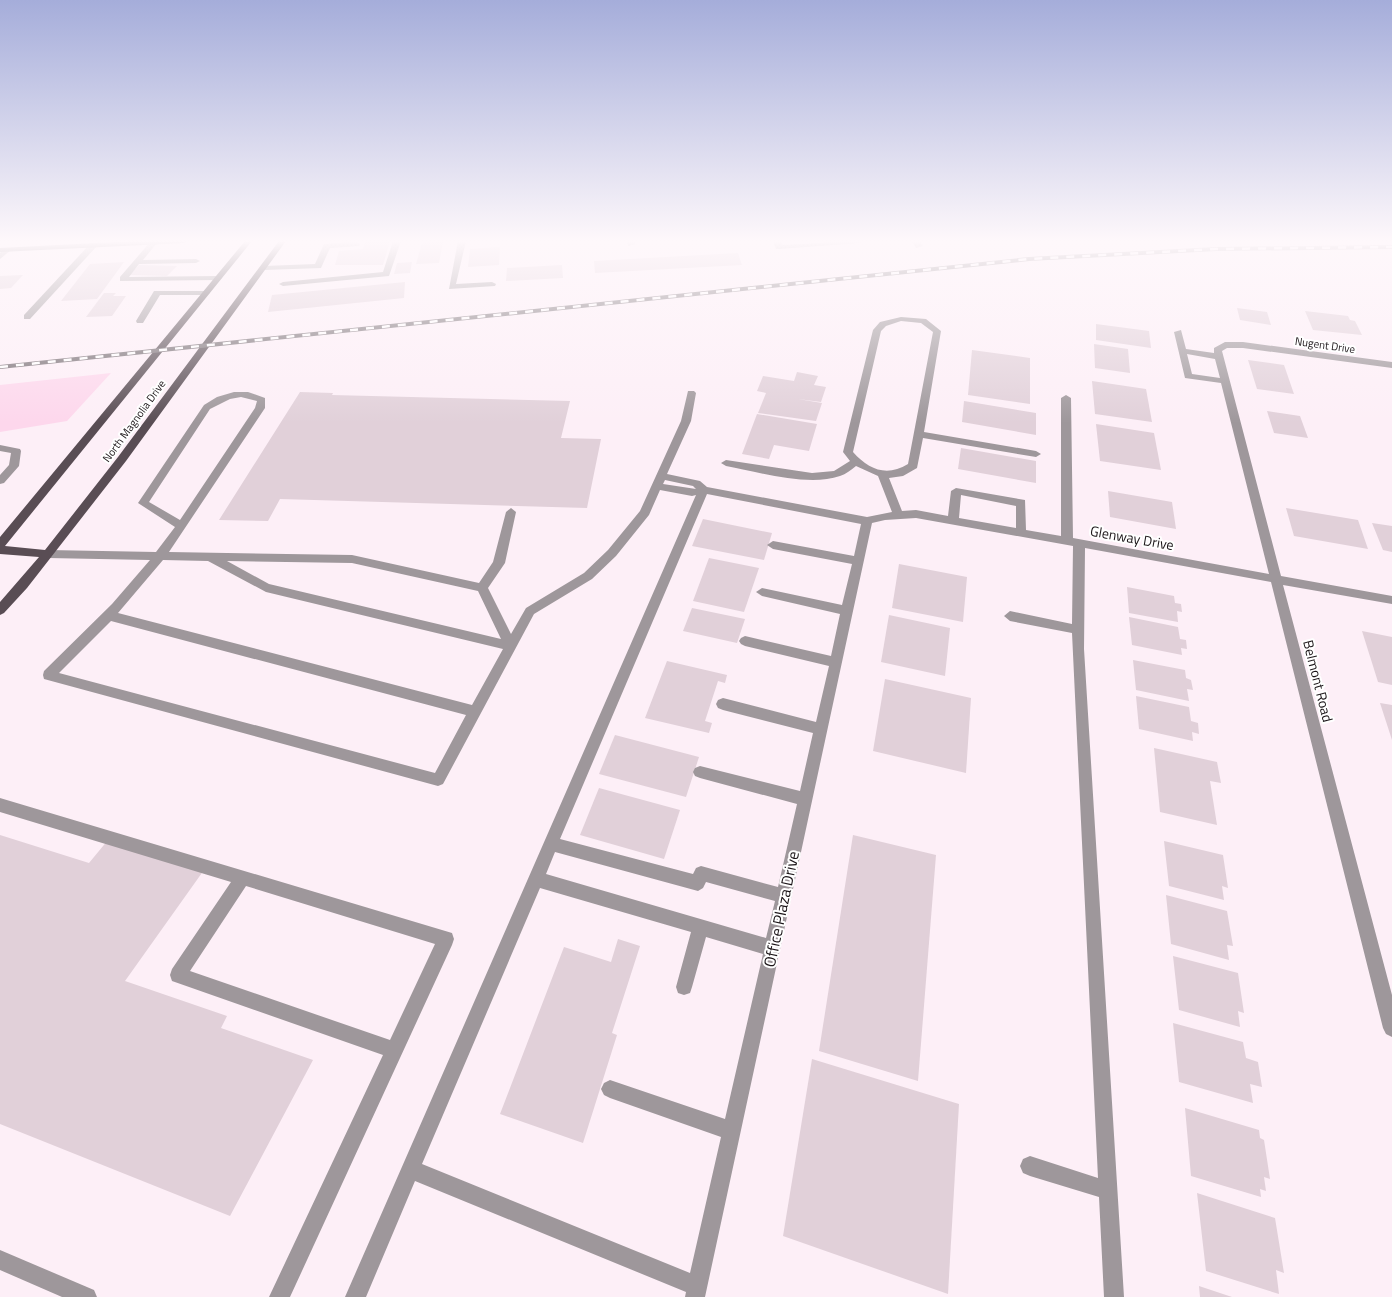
<svg xmlns="http://www.w3.org/2000/svg" width="1392" height="1297" font-family="'Titillium Web',sans-serif">
  <rect width="100%" height="100%" fill="#fdeff7"/>
  <!-- green -->
  <polygon fill="#fdd7ec" points="111,373 67,421 0,432 0,385"/>
  <!-- building -->
  <g fill="#e1d0d9">
    <polygon points="390,241 383,265 335,265 339,251 363,249 365,242"/>
    <polygon points="443,242 439,263 416,264 422,243"/>
    <polygon points="500,247 499,265 468,267 470,249"/>
    <polygon points="738,253 742,265 595,273 594,261"/>
    <polygon points="124,262 97,299 61,301 90,264"/>
    <polygon points="412,262 410,273 394,274 397,263"/>
    <polygon points="139,265 177,266 167,276 129,275"/>
    <polygon points="562,265 563,278 506,281 507,268"/>
    <polygon points="23,275 11,288 0,289 0,276"/>
    <polygon points="405,282 404,298 268,312 272,295"/>
    <polygon points="104,293 116,293 113,296 126,296 112,316 86,317"/>
    <polygon points="1237,308 1267,312 1271,325 1240,320"/>
    <polygon points="1305,311 1348,316 1350,320 1355,321 1362,335 1313,330"/>
    <polygon points="1096,324 1149,331 1151,348 1096,340"/>
    <polygon points="1094,344 1128,349 1130,373 1095,368"/>
    <polygon points="972,350 1030,358 1030,404 968,395"/>
    <polygon points="1248,360 1284,365 1294,394 1257,389"/>
    <polygon points="797,372 818,376 814,385 826,387 821,402 798,399 822,403 816,421 758,413 766,393 757,391 763,376 794,381"/>
    <polygon points="1092,381 1146,389 1152,422 1095,414"/>
    <polygon points="300,392 333,393 332,395 570,401 561,438 601,439 587,508 280,499 268,521 219,520"/>
    <polygon points="964,401 1036,413 1036,435 962,422"/>
    <polygon points="1267,411 1300,416 1308,438 1274,433"/>
    <polygon points="757,414 817,424 809,451 774,445 769,459 742,454"/>
    <polygon points="1096,424 1154,433 1161,470 1100,461"/>
    <polygon points="961,448 1036,461 1036,483 958,469"/>
    <polygon points="1108,491 1172,502 1176,529 1110,517"/>
    <polygon points="1286,508 1358,520 1368,549 1294,536"/>
    <polygon points="703,519 772,533 764,560 692,546"/>
    <polygon points="1372,523 1392,526 1392,552 1383,550"/>
    <polygon points="709,558 759,568 744,612 693,601"/>
    <polygon points="899,564 967,577 963,622 892,608"/>
    <polygon points="1127,587 1174,596 1175,603 1181,604 1182,612 1177,611 1178,622 1129,613"/>
    <polygon points="692,608 745,619 737,643 683,631"/>
    <polygon points="889,615 950,628 945,676 881,662"/>
    <polygon points="1129,617 1178,627 1180,639 1186,640 1187,649 1181,648 1182,655 1132,645"/>
    <polygon points="1362,631 1392,637 1392,685 1378,682"/>
    <polygon points="1133,660 1185,670 1186,678 1191,680 1193,690 1187,689 1189,701 1136,690"/>
    <polygon points="667,661 727,675 725,683 718,681 705,721 712,723 709,733 645,718"/>
    <polygon points="885,679 971,698 966,773 873,751"/>
    <polygon points="1136,696 1189,707 1191,721 1198,723 1199,734 1192,732 1193,741 1139,729"/>
    <polygon points="1380,703 1392,705 1392,740"/>
    <polygon points="615,735 699,757 686,797 599,774"/>
    <polygon points="1154,748 1217,762 1221,783 1210,781 1217,825 1160,812"/>
    <polygon points="599,788 680,810 664,859 580,835"/>
    <polygon points="0,835 89,863 108,840 204,870 125,981 227,1016 221,1028 313,1060 230,1216 0,1124"/>
    <polygon points="853,835 936,855 918,1081 819,1051"/>
    <polygon points="1164,841 1223,855 1228,888 1222,886 1224,900 1169,886"/>
    <polygon points="1166,895 1227,911 1233,946 1227,945 1229,960 1171,944"/>
    <polygon points="618,939 640,946 612,1033 617,1035 583,1143 500,1114 564,947 611,962"/>
    <polygon points="1173,956 1238,973 1244,1013 1238,1011 1240,1027 1179,1010"/>
    <polygon points="1173,1023 1243,1042 1246,1058 1258,1062 1262,1087 1250,1084 1253,1103 1179,1082"/>
    <polygon points="812,1059 959,1104 948,1294 783,1236"/>
    <polygon points="1185,1108 1259,1130 1260,1138 1264,1140 1270,1179 1264,1177 1266,1191 1260,1189 1261,1197 1191,1176"/>
    <polygon points="1197,1193 1275,1218 1284,1273 1276,1270 1279,1294 1206,1271"/>
    <polygon points="1199,1286 1232,1297 1200,1297"/>
  </g>
  <g fill="none" stroke-linecap="round" stroke-linejoin="round">
    <!-- minor -->
    <g fill="#9e979b" fill-rule="evenodd">
      <polygon points="151,241 157,243 143,260 196,259 200,261 196,263 139,264 129,277 218,276 222,278 218,280 120,281 120,277"/>
      <polygon points="393,241 401,241 389,276 283,286 279,284 283,282 383,272"/>
      <polygon points="458,241 466,241 456,284 492,282 496,284 495,286 449,289"/>
      <polygon points="627,241 635,241 635,244 628,246"/>
      <polygon points="773,241 781,241 782,245 862,241 859,243 779,249 776,249"/>
      <polygon points="912,241 919,241 923,246 916,248"/>
      <polygon points="356,242 360,244 359,246 330,248 321,268 264,270 260,268 264,266 315,264 324,244"/>
      <polygon points="90,244 97,246 30,319 24,319 24,315"/>
      <polygon points="4,248 11,250 0,259 0,253"/>
      <polygon points="154,291 206,291 210,293 206,295 160,295 143,323 137,323 136,321"/>
      <path d="M901 317 926 319 941 331 924 432 1036 451 1041 454 1036 457 923 438 917 468 903 476 889 478 902 511 916 510 948 516 951 491 956 488 1025 500 1026 530 1061 536V398L1066 395 1071 398 1073 538 1269 574 1221 383 1185 378 1174 332 1181 330 1186 349 1214 353V348L1225 342H1243L1392 362V368L1243 348H1227L1222 351 1281 576 1392 596V604L1283 585 1392 995V1037L1386 1034 1383 1028 1271 582 1085 548 1084 649 1124 1297H1104L1099 1197 1030 1176 1023 1173 1020 1166 1023 1159 1030 1156 1098 1178 1072 633 1010 621 1004 616 1010 611 1072 624 1073 546 916 518 885 520 872 523 705 1297H685L686 1292 415 1181 366 1297H345L696 495 692 496 660 490 649 515 616 556 592 579 534 614 443 784 438 786 44 679 43 675 44 671 112 604 150 560 48 558 42 554 48 550 156 552 175 527 138 503 204 405 217 397 234 392H248L265 398V408L169 552 352 555 479 583 493 562 506 512 511 508 516 512 505 563 488 588 511 634 526 608 584 573 608 550 640 511 681 421 688 391H694L696 393 691 421 667 474 700 481 707 487 867 517 892 512 878 476 856 466C851 470 846 474 840 476 808 487 759 472 726 466L721 463 726 460 812 473 834 471 850 461 843 452 873 330 880 322ZM901 321 921 323 933 332 908 464C887 477 869 470 853 452L881 331 886 326ZM1187 354 1215 359 1220 378 1192 374ZM241 397 257 401 255 408 180 520 149 502 210 409 230 399ZM665 480 693 486 696 489 663 484ZM707 494 861 524 854 556 773 541 767 545 773 549 852 564 842 605 762 588 756 592 762 596 840 614 831 656 745 636 741 638 739 641 741 644 745 646 829 666 816 722 723 698 718 700 716 704 718 708 723 710 813 733 800 791 700 766 695 768 693 772 695 776 700 778 797 804 778 887 701 866 696 868 693 874 560 839ZM961 495 1016 506V528L959 518ZM163 560 208 561 266 592 503 649 472 705 118 613ZM227 561 352 563 478 591 501 639 269 584ZM111 621 466 715 435 773 59 673ZM555 852 698 891 703 888 706 882 775 901 766 938 546 874ZM540 888 691 932 676 987 678 993 684 995 690 993 692 987 706 937 763 954 725 1119 610 1080 604 1083 601 1089 604 1095 610 1098 721 1137 690 1273 422 1164Z"/>
      <polygon points="0,445 20,449 21,451 19,466 4,483 0,484 0,475 9,465 11,453 0,451"/>
      <path d="M0 798 452 933 454 939 452 945 290 1297H269L383 1055 172 981 170 975 172 969 231 882 0 812ZM246 886 435 944 390 1040 190 971Z"/>
      <polygon points="0,1250 94,1290 97,1297 62,1297 0,1270"/>
    </g>
    <!-- major -->
    <g fill="#594d54" fill-rule="evenodd">
      <polygon points="134,241 187,241 184,243 0,252 0,248"/>
      <polygon points="245,241 252,241 5,546 45,550 118,457 279,241 286,241 126,461 27,588 4,613 0,615 0,602 39,557 0,554 0,537"/>
    </g>
    <!-- rail casing -->
    <g stroke="#786f74" stroke-width="4">
      <polyline id="rail" points="0,367 1029,259 1216,249 1392,247"/>
    </g>
    <!-- rail -->
    <use href="#rail" stroke="#fff" stroke-width="2.5" stroke-dasharray="8" stroke-linecap="butt"/>
  </g>
  <!-- sky -->
  <linearGradient id="sky" x2="0" y2="1"><stop stop-color="#a5adda"/><stop offset="0.57" stop-color="#fef8fb"/><stop offset="1" stop-color="#fef8fb" stop-opacity="0"/></linearGradient>
  <rect width="1392" height="423" fill="url(#sky)"/>
  <g text-anchor="middle" stroke-width="4" stroke-linejoin="round" paint-order="stroke">
    <!-- far-street labels -->
    <g font-size="11" fill="#1a1417" stroke="#fff">
      <text transform="translate(1325 345) rotate(8)" y="4">Nugent Drive</text>
      <text transform="translate(134 421) rotate(-54)" y="4">North Magnolia Drive</text>
    </g>
    <!-- street labels -->
    <g font-size="14" fill="#1a1417" stroke="#fff">
      <text transform="translate(1132 538) rotate(10)" y="5">Glenway Drive</text>
      <text transform="translate(1318 681) rotate(76)" y="5">Belmont Road</text>
    </g>
    <!-- near-street labels -->
    <g font-size="16" fill="#1a1417" stroke="#fff">
      <text transform="translate(781 909) rotate(-78)" y="6">Office Plaza Drive</text>
    </g>
  </g>
</svg>
